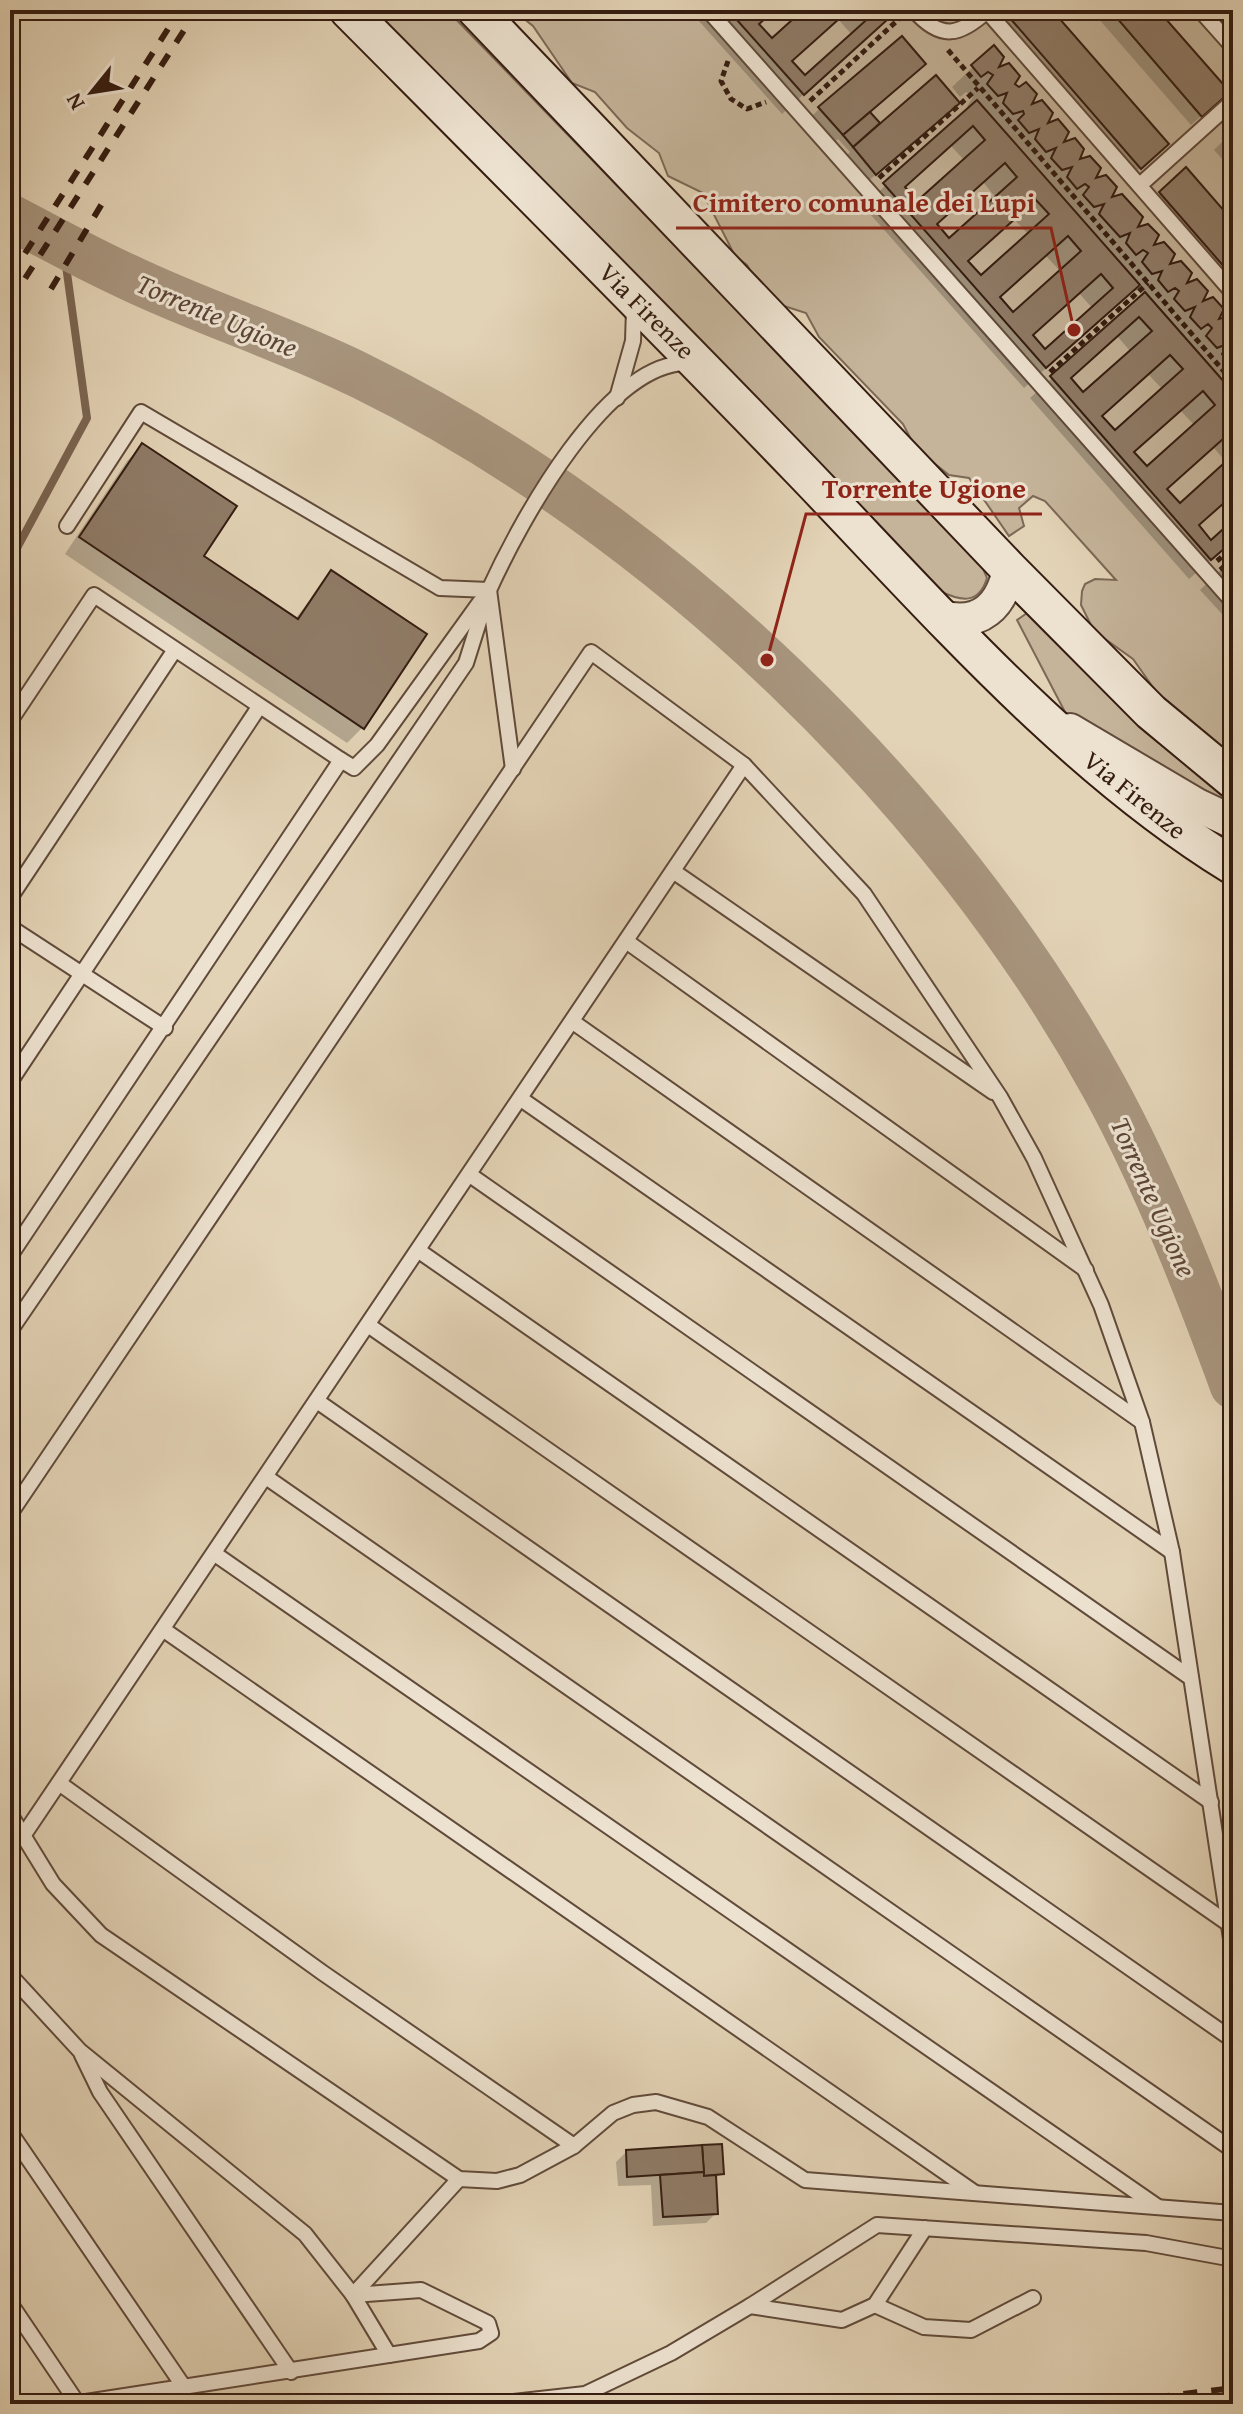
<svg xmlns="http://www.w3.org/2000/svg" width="1243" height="2414" font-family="'Gentium Book Plus',serif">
  <rect width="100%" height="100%" fill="#e3d3b6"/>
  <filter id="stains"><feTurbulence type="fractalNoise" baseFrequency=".0025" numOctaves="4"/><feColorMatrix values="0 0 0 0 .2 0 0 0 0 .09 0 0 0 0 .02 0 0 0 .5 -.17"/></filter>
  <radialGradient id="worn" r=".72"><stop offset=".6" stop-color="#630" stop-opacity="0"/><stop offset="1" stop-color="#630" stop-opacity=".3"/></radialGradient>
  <!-- green -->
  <g fill="#c5b49a" stroke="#7c6856" stroke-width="2">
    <path d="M367 10H447L980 561 987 578C979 604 962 602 940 591Z"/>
    <polygon points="513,10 1233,10 1233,770 1167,707 1133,659 1094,631 1081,605 1082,591 1085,584 1095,579 1116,580 1045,501 1033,496 1019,508 1024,526 1009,536 969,478 949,475 925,456 913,443 903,424 819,337 806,313 778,304 759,287 747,265 735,256 703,193 668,176 659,153 627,128 595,92 572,83 533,26"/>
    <polygon points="1030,611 1233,793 1233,813 1065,712 1017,620"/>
  </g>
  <!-- shadow -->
  <g fill="#0003" fill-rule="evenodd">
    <path d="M689 10H774L757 25 771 41 806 10H896L782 114ZM838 19 852 35 805 78 790 62Z"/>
    <polygon points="1020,10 1049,10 1156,154 1130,177 1001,28"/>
    <polygon points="1091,10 1156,10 1217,102 1191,125"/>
    <polygon points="1215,10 1233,10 1233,30"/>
    <path d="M993 48 995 70 1044 119 1061 145 1134 231 1215 323 1229 318 1233 322V365L1218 378 1233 395V495L1197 527 1211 543 1233 523V540L1189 579 1030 398 1140 299 1144 289 1130 292 1024 388 863 206 970 109 967 106 973 97 966 92 960 97 952 87ZM951 146 965 161 917 204 903 188ZM983 182 996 198 949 241 935 225ZM1014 219 1029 235 981 278 967 262ZM1046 256 1061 272 1013 315 999 299ZM1079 293 1093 309 1045 352 1031 336ZM1117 336 1131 352 1083 395 1069 379ZM1148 374 1163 390 1115 433 1101 417ZM1181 411 1195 426 1147 469 1133 454ZM1213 447 1227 463 1180 506 1165 490Z"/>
    <polygon points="820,108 868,113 880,126 941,119 859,189 838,164 850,152 838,139 826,149 804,124"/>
    <polygon points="1233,131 1233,171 1214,150"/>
    <polygon points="1160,193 1233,224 1233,298 1150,203"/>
    <polygon points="143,445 201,556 295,619 332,572 362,728 347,743 65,554 127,461"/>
    <polygon points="1233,558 1233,626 1200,590"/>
    <polygon points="626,2152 722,2174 714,2178 716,2213 706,2223 653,2226 651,2185 618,2186 616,2162"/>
  </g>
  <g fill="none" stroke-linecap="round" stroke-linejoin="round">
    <!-- stream -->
    <polyline stroke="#7a6552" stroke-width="8" points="10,561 87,418 63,244"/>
    <!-- river -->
    <path stroke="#a8957e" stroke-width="46" d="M10 217C49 237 88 259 128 277 205 314 287 339 363 377 660 523 945 796 1104 1087 1156 1182 1196 1285 1233 1386"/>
  </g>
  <!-- building -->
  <g fill="#8f7b67" stroke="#341c11" stroke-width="2" fill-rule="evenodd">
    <polygon points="728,10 775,10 759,24 772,38 803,10 849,10 792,61 805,75 873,14 869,10 898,10 804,95"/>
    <polygon points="1017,10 1052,10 1169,144 1141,169 1009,17"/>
    <polygon points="1110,10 1158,10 1230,92 1202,117"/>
    <polygon points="902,36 926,64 843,135 818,107"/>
    <polygon points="994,45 1004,57 999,67 1009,63 1020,76 1015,84 1019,87 1026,82 1037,94 1032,104 1042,100 1053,113 1048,123 1058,119 1069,132 1064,142 1075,138 1084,149 1080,159 1090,156 1101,168 1096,178 1106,175 1117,187 1112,197 1122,194 1143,217 1138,227 1148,224 1159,235 1154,245 1164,242 1175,254 1170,264 1181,261 1192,273 1187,283 1197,279 1208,291 1203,301 1213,297 1224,309 1219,319 1229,316 1233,319 1232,365 1222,354 1227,344 1217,348 1206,336 1212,328 1208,324 1201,329 1190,317 1195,307 1185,311 1174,299 1179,291 1175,288 1168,292 1158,280 1162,271 1152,274 1142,262 1148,253 1143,250 1136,255 1126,243 1130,233 1120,237 1099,214 1104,204 1094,207 1083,195 1089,187 1085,184 1077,189 1067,177 1072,167 1062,170 1051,158 1056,148 1046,152 1035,139 1039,129 1029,133 1018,120 1024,114 1023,111 1013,114 1003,103 1007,93 998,96 987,84 993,75 988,72 981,77 971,65"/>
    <polygon points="936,75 960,103 876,175 853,147"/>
    <path d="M977 100 1140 285 1046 368 883 183ZM973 126 985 140 917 201 905 187ZM1005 163 1017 177 949 238 937 224ZM1036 200 1049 214 981 275 968 261ZM1068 236 1081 251 1013 312 1000 297ZM1101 274 1113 288 1045 349 1033 335Z"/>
    <polygon points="870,112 880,123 853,147 843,135"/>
    <polygon points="1233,129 1233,150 1223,138"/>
    <polygon points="1186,167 1233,221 1233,277 1159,192"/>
    <path d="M1145 292 1233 392V430L1167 489 1180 503 1233 455V495L1199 525 1211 540 1233 520V541L1211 560 1050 376ZM1139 317 1152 331 1083 392 1071 378ZM1170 355 1183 369 1115 430 1102 416ZM1203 391 1215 405 1147 466 1134 452Z"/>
    <polygon points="142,443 237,506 204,556 298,619 331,570 427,634 364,729 79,537"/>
    <polygon points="1233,556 1233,584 1220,568"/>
    <polygon points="722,2144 724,2174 704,2176 702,2145"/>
    <polygon points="702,2145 704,2172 627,2177 626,2150"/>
    <polygon points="704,2172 704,2176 716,2175 718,2214 663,2217 660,2175"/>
  </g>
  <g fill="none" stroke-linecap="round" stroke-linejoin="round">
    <!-- service casing -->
    <g stroke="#604a3a" stroke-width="18">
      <g id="service">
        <polyline points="708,10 1233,602"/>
        <path d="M914 10C941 41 960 36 988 10"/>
        <polyline points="986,10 1233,293"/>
        <polyline points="1200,10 1233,47"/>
        <polyline points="1140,185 1233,101"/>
        <polyline points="617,398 633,341 634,309"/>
        <path d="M67 526 141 412 440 588 489 590C519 524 607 359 690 363"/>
        <polyline points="10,721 94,595 341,760 10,1256"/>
        <polyline points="341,760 354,768 377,745 480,602"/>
        <polyline points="673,871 993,1092"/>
        <polyline points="10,898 174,651"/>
        <polyline points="10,927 165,1028"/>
        <polyline points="626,941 1086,1270"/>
        <polyline points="573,1022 1142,1422"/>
        <polyline points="10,1082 259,707"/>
        <polyline points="521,1099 1172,1552"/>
        <polyline points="470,1175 1191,1678"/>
        <polyline points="419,1251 1211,1802"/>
        <polyline points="368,1325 1229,1924"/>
        <polyline points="10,1331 466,663 489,590 513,769"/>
        <polyline points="317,1401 1233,2040"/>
        <polyline points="266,1477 1233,2150"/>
        <polyline points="10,1514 591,652 744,765 864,894 1000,1097 1034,1158 1101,1305 1142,1422 1172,1552 1233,1952"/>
        <polyline points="215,1554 1158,2207"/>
        <polyline points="164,1630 975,2193"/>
        <polyline points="59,1783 323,1973 574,2146"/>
        <polyline points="10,1814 53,1884 101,1935 459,2179 497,2181 520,2175 574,2146 613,2113 633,2105 656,2102 708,2117 805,2180 1233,2213"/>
        <polyline points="23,1836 744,765"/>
        <polyline points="10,1975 80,2051 305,2234 353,2295 389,2355"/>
        <polyline points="82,2055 100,2092 291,2372"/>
        <polyline points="10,2132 184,2387"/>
        <polyline points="925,2228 875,2305 842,2320 750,2306 877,2225 1146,2243 1233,2259"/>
        <polyline points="353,2295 459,2179"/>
        <polyline points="10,2303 78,2404"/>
        <polyline points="875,2305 924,2327 971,2330 1033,2298"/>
        <polyline points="73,2404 479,2341 491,2333 488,2323 421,2290 353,2295"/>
        <polyline points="494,2404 585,2394 671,2353 750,2306"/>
      </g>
    </g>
    <!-- tertiary casing -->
    <g stroke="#604a3a" stroke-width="36">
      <g id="tertiary">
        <path d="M942 617C980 627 1002 606 1009 569"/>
        <polyline points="1070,730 1197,805 1233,822"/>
      </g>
    </g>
    <!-- secondary casing -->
    <g stroke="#341c11" stroke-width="40">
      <g id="secondary">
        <path d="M348 10C499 162 651 314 800 469 933 607 1070 766 1233 866"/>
        <polyline points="476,10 1009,569 1151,712 1233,780"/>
      </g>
    </g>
    <!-- path -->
    <g stroke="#341c11" stroke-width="5" stroke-dasharray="6 4" stroke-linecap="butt">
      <polyline points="948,50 1233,382"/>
      <polyline points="728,61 721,81 731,99 747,109 766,102"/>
      <polyline points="810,101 900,18"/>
      <polyline points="879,178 978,88"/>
      <polyline points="1050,372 1148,283"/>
      <polyline points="1217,561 1233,547"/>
    </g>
    <!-- service -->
    <use href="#service" stroke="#ede2d0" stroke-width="14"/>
    <!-- tertiary -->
    <use href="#tertiary" stroke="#ede2d0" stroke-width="32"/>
    <!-- secondary -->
    <use href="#secondary" stroke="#ede2d0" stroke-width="36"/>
    <!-- rail -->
    <g stroke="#341c11" stroke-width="6" stroke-dasharray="14 14" stroke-linecap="butt">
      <polyline points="10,277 180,10"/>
      <polyline points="51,289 103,202"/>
      <polyline points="10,302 197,10"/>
      <polyline points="1100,2404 1233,2388"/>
    </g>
  </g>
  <g text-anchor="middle" stroke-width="6" stroke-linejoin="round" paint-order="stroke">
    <!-- street labels -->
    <g font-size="26" fill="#341c11" stroke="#ede2d0">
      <text transform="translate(647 311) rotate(45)" y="9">Via Firenze</text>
      <text transform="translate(1135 795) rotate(39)" y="9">Via Firenze</text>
    </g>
    <!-- water labels -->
    <g font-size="28" font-style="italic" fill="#5d4637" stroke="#ede2d0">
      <text transform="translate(217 315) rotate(23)" y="10">Torrente Ugione</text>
      <text transform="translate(1154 1197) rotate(66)" y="10">Torrente Ugione</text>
    </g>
  </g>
  <!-- callouts -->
  <path fill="none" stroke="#8f2418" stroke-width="3" d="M1074 330L1051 228H676M767 660L806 514H1042"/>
  <g fill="#8f2418" stroke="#ede2d0" stroke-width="3">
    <circle cx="1074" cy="330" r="8"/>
    <circle cx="767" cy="660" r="8"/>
  </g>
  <g font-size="28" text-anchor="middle" font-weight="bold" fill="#8f2418" stroke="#ede2d0" stroke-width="6" stroke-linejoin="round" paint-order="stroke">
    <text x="864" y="212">Cimitero comunale dei Lupi</text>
    <text x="924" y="498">Torrente Ugione</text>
  </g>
  <!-- margin -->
  <rect width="1243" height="2414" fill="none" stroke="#e3d3b6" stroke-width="40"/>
  <rect x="12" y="12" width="1219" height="2390" fill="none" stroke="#341c11" stroke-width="4"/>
  <rect x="20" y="20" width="1203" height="2374" fill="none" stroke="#341c11" stroke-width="2"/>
  <!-- north arrow -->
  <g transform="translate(92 92) rotate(240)" stroke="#ede2d0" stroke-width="6" paint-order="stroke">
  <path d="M0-6L14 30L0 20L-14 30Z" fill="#341c11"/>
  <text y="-12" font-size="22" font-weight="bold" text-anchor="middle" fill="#341c11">N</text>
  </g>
  <rect width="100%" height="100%" filter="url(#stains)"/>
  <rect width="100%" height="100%" fill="url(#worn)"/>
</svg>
